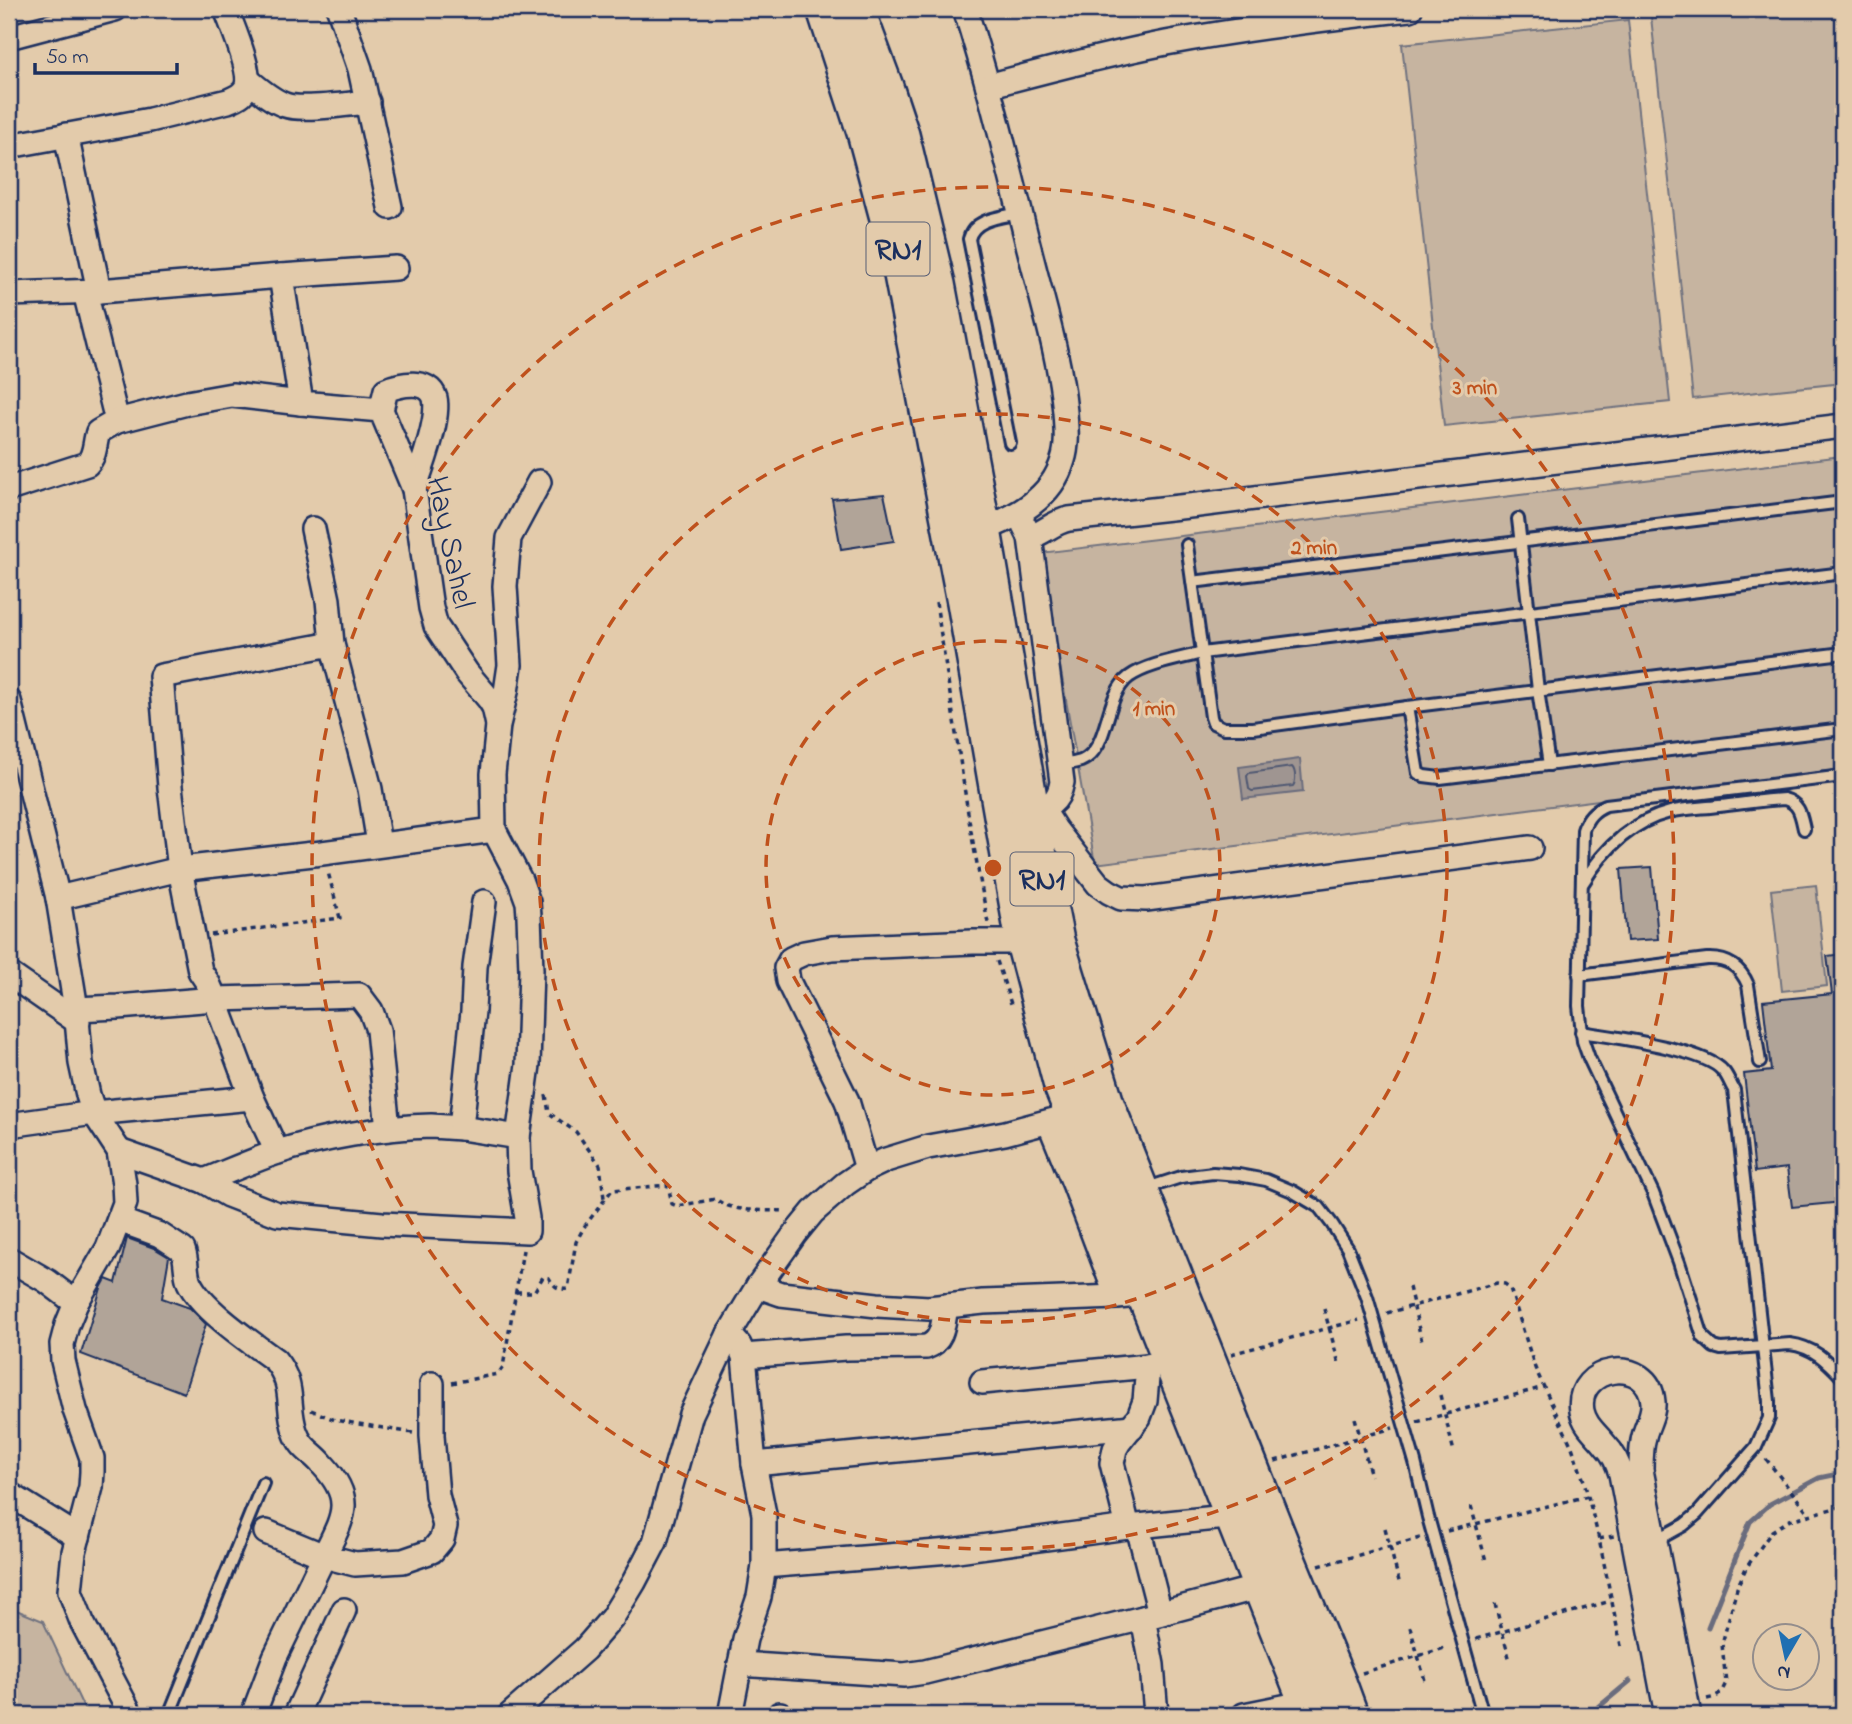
<svg xmlns="http://www.w3.org/2000/svg" width="1852" height="1724" font-family="'Indie Flower',sans-serif">
  <rect width="100%" height="100%" fill="#e3cbab"/>
  <filter id="ink" filterUnits="userSpaceOnUse"><feTurbulence type="fractalNoise" baseFrequency=".0143" numOctaves="2"/><feDisplacementMap in="SourceGraphic" scale="14" xChannelSelector="R" yChannelSelector="G"/><feConvolveMatrix kernelMatrix="1 2 1 2 8 2 1 2 1" color-interpolation-filters="sRGB"/></filter>
  <g filter="url(#ink)">
    <!-- green -->
    <g fill="#c6b4a0" stroke="#70727f" stroke-width="2">
      <polygon points="1728,9 1843,9 1843,383 1693,399 1651,17"/>
      <polygon points="1628,20 1670,402 1444,426 1402,44"/>
      <polygon points="1843,456 1843,769 1095,864 1040,553"/>
      <polygon points="1816,885 1827,986 1782,991 1771,890"/>
      <polygon points="9,1607 43,1621 87,1715 9,1715"/>
    </g>
    <!-- water -->
    <polygon fill="#9f9591" stroke="#6a6c7d" stroke-width="2" points="1300,759 1303,792 1243,799 1239,767"/>
    <g fill="none" stroke-linecap="round" stroke-linejoin="round">
      <!-- shore -->
      <path stroke="#505872" stroke-width="2" d="M1292 767C1296 771 1296 782 1293 786L1252 791 1249 789 1247 776 1249 773Z"/>
      <!-- stream -->
      <g stroke="#6a6c7d" stroke-width="5">
        <polyline points="1708,1627 1750,1522 1770,1504 1819,1478 1843,1473"/>
        <polyline points="1589,1715 1630,1681"/>
      </g>
    </g>
    <!-- building -->
    <g fill="#b1a498" stroke="#1b2f5e" stroke-width="2">
      <polygon points="884,494 894,541 841,549 832,499"/>
      <polygon points="1652,867 1658,939 1627,941 1621,869"/>
      <polygon points="1843,954 1843,1202 1792,1207 1787,1168 1755,1172 1744,1074 1771,1071 1763,1001 1832,994 1827,956"/>
      <polygon points="127,1238 154,1248 169,1257 162,1298 190,1308 206,1324 184,1393 81,1354 101,1288 106,1279 116,1283"/>
    </g>
    <g fill="none" stroke-linecap="round" stroke-linejoin="round">
      <!-- service casing -->
      <g stroke="#1b2f5e" stroke-width="16">
        <g id="service">
          <path d="M1010 443 969 239C974 218 1002 217 1020 213"/>
          <polyline points="1518,519 1538,690 1549,765"/>
          <polyline points="1187,545 1211,717 1213,723 1224,728 1253,728 1407,707 1843,653"/>
          <polyline points="1192,582 1843,502"/>
          <polyline points="1407,707 1418,773 1424,776 1440,778 1843,729"/>
          <path d="M1060 765C1067 764 1075 763 1081 761 1111 748 1103 697 1129 677 1147 664 1180 659 1202 653L1843 573"/>
          <path d="M1843 776 1606 805C1594 810 1587 817 1583 830L1579 1006 1583 1041 1589 1058 1653 1193 1679 1262 1703 1337 1714 1347 1721 1349 1790 1344C1814 1347 1827 1361 1843 1378"/>
          <path d="M1583 883C1603 850 1631 822 1670 812 1685 808 1703 808 1719 806 1740 804 1762 800 1784 799 1800 803 1801 816 1804 829"/>
          <path d="M1579 975 1707 959C1727 958 1740 966 1748 985L1760 1062"/>
          <path d="M1581 1032C1611 1037 1706 1049 1723 1071 1728 1076 1730 1084 1734 1090L1769 1401V1418L1756 1447 1697 1514 1684 1525 1655 1541"/>
          <polyline points="1144,1189 1181,1177 1213,1173 1239,1175 1266,1180 1292,1191 1319,1207 1332,1224 1348,1249 1367,1297 1415,1462 1428,1517 1483,1715"/>
          <polyline points="169,1715 263,1483"/>
        </g>
      </g>
      <!-- minor casing -->
      <g stroke="#1b2f5e" stroke-width="28">
        <g id="minor">
          <polyline points="339,9 360,69 390,207"/>
          <path d="M965 9C991 90 1010 173 1031 256 1044 308 1060 359 1065 412 1066 428 1068 445 1063 460 1052 498 1016 517 982 530"/>
          <polyline points="9,37 115,9"/>
          <path d="M248 80C259 89 271 100 285 105 302 111 348 104 368 102"/>
          <path d="M988 86C1047 70 1106 55 1166 43 1247 28 1328 18 1410 9"/>
          <path d="M9 146 150 120 228 101C235 98 242 96 246 88 253 73 232 26 226 9"/>
          <polyline points="281,276 396,268"/>
          <polyline points="85,292 117,421"/>
          <polyline points="9,294 99,291 66,135"/>
          <path d="M381 410 386 390C400 384 429 378 435 398 440 419 421 469 414 489"/>
          <path d="M9 489 87 464C96 455 94 444 98 432L117 421 187 403 232 395 301 403"/>
          <path d="M1024 525 1030 537 1062 782C1058 804 1049 806 1029 811"/>
          <polyline points="313,529 328,600 332,644 370,789 379,844"/>
          <path d="M1030 537C1044 533 1053 522 1069 519L1198 505 1843 426"/>
          <polyline points="9,701 58,898 76,1009 81,1063 88,1095 94,1113 119,1151 124,1184 125,1203 108,1248 76,1303"/>
          <polyline points="498,725 506,692 510,665 505,586 509,538 539,482"/>
          <polyline points="1041,807 1055,829 1098,884 1109,892 1121,898 1146,899 1530,848"/>
          <polyline points="494,830 520,880 528,902 529,916 531,970 528,1065 518,1137"/>
          <polyline points="58,898 180,869 322,853 494,830 493,774 498,725 494,707 489,699 467,673 436,626 431,608 414,489 381,410 301,403 281,276 99,291"/>
          <polyline points="9,974 78,1022"/>
          <polyline points="76,1009 118,1007 215,999 208,983 200,971 180,869 170,787 161,676 332,644"/>
          <polyline points="1049,1122 1075,1186 1117,1297 1128,1296"/>
          <polyline points="9,1125 94,1113 252,1098"/>
          <path d="M431 1126 461 1128 518 1137 519 1171 527 1218V1231L382 1224 277 1214 228 1195 204 1181C227 1172 251 1161 275 1153 319 1138 384 1127 431 1126Z"/>
          <polyline points="461,1128 473,1011 475,967 484,902"/>
          <polyline points="119,1151 204,1181"/>
          <polyline points="277,1152 252,1098 215,999 359,995 371,1011 378,1030 388,1129"/>
          <polyline points="867,1169 847,1101 788,981 786,968 791,959 804,953 832,948 973,942 1025,942"/>
          <path d="M119 1220 160 1235 183 1250C187 1260 185 1272 189 1282 201 1309 252 1343 275 1360 296 1386 286 1404 295 1431 301 1449 311 1451 322 1464 356 1500 343 1517 324 1556L355 1564 403 1561 432 1551 442 1539 445 1526 437 1495 432 1436V1384"/>
          <polyline points="9,1259 47,1281 76,1303 67,1325 62,1344 63,1361 75,1410 92,1458 92,1472 91,1487 74,1552 70,1591 82,1622 131,1715"/>
          <polyline points="758,1286 781,1294 877,1305 929,1308 983,1302 1117,1297"/>
          <polyline points="729,1334 739,1345 744,1356 754,1464 764,1514 764,1566 759,1597 745,1639 730,1715"/>
          <path d="M744 1356 846 1348 926 1347C944 1341 943 1322 946 1306"/>
          <polyline points="982,1382 1148,1366"/>
          <polyline points="754,1464 1132,1427"/>
          <polyline points="9,1494 78,1537"/>
          <polyline points="1128,1527 1112,1463 1115,1449 1119,1442 1139,1417 1145,1401 1148,1366 1172,1359"/>
          <polyline points="1138,1527 1160,1613"/>
          <polyline points="764,1566 950,1551 1128,1527 1236,1516"/>
          <polyline points="1143,1618 1152,1665 1156,1715"/>
          <polyline points="740,1664 904,1675 925,1672 1143,1618 1263,1586"/>
          <polyline points="253,1715 275,1657 324,1556 266,1532"/>
          <polyline points="296,1715 344,1610"/>
          <polyline points="510,1715 585,1649 612,1618 634,1582 655,1542 691,1414 729,1334 758,1286 795,1234 813,1212 845,1184 867,1169 886,1160 928,1147 1005,1133 1084,1112"/>
          <polyline points="780,1715 780,1714"/>
          <polyline points="1244,1715 1308,1702"/>
          <path d="M1667 1715 1621 1474C1618 1464 1614 1454 1606 1446 1597 1434 1585 1426 1582 1411 1574 1365 1649 1354 1653 1402 1654 1413 1648 1423 1645 1433 1641 1445 1641 1458 1641 1470L1689 1715"/>
        </g>
      </g>
      <!-- trunk casing -->
      <g stroke="#1b2f5e" stroke-width="42">
        <g id="trunk">
          <polyline points="826,9 866,132 900,259 966,602 1025,942 1063,1086 1313,1715"/>
          <polyline points="855,9 884,87 900,135 936,284 982,530 1038,856 1055,941 1105,1104 1281,1547 1338,1685 1349,1715"/>
        </g>
      </g>
      <!-- path -->
      <g stroke="#1b2f5e" stroke-width="3.5" stroke-dasharray="5 5" stroke-linecap="butt">
        <polyline points="936,602 970,826 988,923"/>
        <polyline points="211,935 340,918 328,872"/>
        <polyline points="997,961 1012,1007"/>
        <polyline points="546,1095 549,1113 576,1132 600,1165 604,1198"/>
        <polyline points="1409,1287 1422,1342"/>
        <path d="M516 1292H534L543 1277 549 1278C554 1286 557 1290 568 1289L576 1242 584 1227 612 1190 668 1185 672 1204 677 1206 716 1199C730 1213 767 1210 786 1211"/>
        <polyline points="1324,1309 1339,1364"/>
        <polyline points="1387,1313 1497,1283 1505,1284 1510,1288 1535,1368 1572,1447 1584,1481 1599,1539 1621,1646"/>
        <polyline points="1231,1354 1359,1320"/>
        <polyline points="452,1383 498,1374 503,1367 523,1250"/>
        <polyline points="1440,1395 1454,1452"/>
        <polyline points="311,1410 335,1420 413,1433"/>
        <polyline points="1355,1418 1371,1476"/>
        <polyline points="1417,1422 1544,1387"/>
        <polyline points="1766,1459 1810,1515"/>
        <polyline points="1275,1461 1393,1428"/>
        <polyline points="1471,1506 1486,1561"/>
        <polyline points="1385,1528 1400,1585"/>
        <polyline points="1447,1531 1588,1496"/>
        <polyline points="1599,1539 1614,1536"/>
        <polyline points="1319,1566 1420,1538"/>
        <polyline points="1495,1604 1510,1661"/>
        <polyline points="1410,1627 1426,1684"/>
        <polyline points="1476,1639 1611,1601"/>
        <polyline points="1362,1673 1448,1647"/>
        <polyline points="1707,1699 1716,1697 1721,1693 1726,1683 1722,1644 1737,1588 1746,1568 1772,1531 1790,1520 1843,1506"/>
      </g>
      <!-- service -->
      <use href="#service" stroke="#e3cbab" stroke-width="10"/>
      <!-- minor -->
      <use href="#minor" stroke="#e3cbab" stroke-width="23"/>
      <!-- trunk -->
      <use href="#trunk" stroke="#e3cbab" stroke-width="37"/>
    </g>
  </g>
  <!-- distance rings -->
  <g fill="none" stroke="#bf511c" stroke-width="3.5" stroke-dasharray="12 9">
    <circle cx="993" cy="868" r="227"/>
    <circle cx="993" cy="868" r="454"/>
    <circle cx="993" cy="868" r="681"/>
  </g>
  <g text-anchor="middle" stroke-width="6" stroke-linejoin="round" paint-order="stroke">
    <!-- shield labels -->
    <g fill="#e3cbab" stroke="#575e75" stroke-width="2">
      <rect x="866.5" y="222.5" width="63" height="53" rx="5"/>
      <rect x="1010.5" y="852.5" width="63" height="53" rx="5"/>
    </g>
    <g font-size="30" font-weight="bold" fill="#1b2f5e">
      <text x="898" y="259">RN1</text>
      <text x="1042" y="889">RN1</text>
    </g>
    <!-- street labels -->
    <g font-size="32" fill="#1b2f5e" stroke="#e3cbab">
      <text transform="translate(452 542) rotate(78)" y="11">Hay Sahel</text>
    </g>
  </g>
  <circle cx="993" cy="868" r="10" fill="#bf511c" stroke="#e3cbab" stroke-width="3.5"/>
  <g font-size="21" text-anchor="middle" font-weight="bold" fill="#bf511c" stroke="#e3cbab" stroke-width="6" stroke-linejoin="round" paint-order="stroke">
    <text x="1475" y="394">3 min</text>
    <text x="1314" y="554">2 min</text>
    <text x="1154" y="715">1 min</text>
  </g>
  <!-- margin -->
  <rect width="1852" height="1724" fill="none" stroke="#e3cbab" stroke-width="35"/>
  <rect x="18" y="18" width="1817" height="1689" fill="none" stroke="#1b2f5e" stroke-width="2.5" filter="url(#ink)"/>
  <!-- north arrow -->
  <g transform="translate(1786 1657) rotate(189)"><circle r="33" fill="#e3cbab" stroke="#938d8c" stroke-width="2"/>
  <path d="M0-5L12 26L0 18L-12 26Z" fill="#1f6fb2"/>
  <text y="-10" font-size="19" font-weight="bold" text-anchor="middle" fill="#1b2f5e">N</text>
  </g>
  <!-- scale -->
  <path d="M35 63v10h142v-10" fill="none" stroke="#1b2f5e" stroke-width="3.5"/>
  <text x="46" y="63" font-size="21" fill="#1b2f5e" stroke="#e3cbab" stroke-width="5" paint-order="stroke">50 m</text>
</svg>
